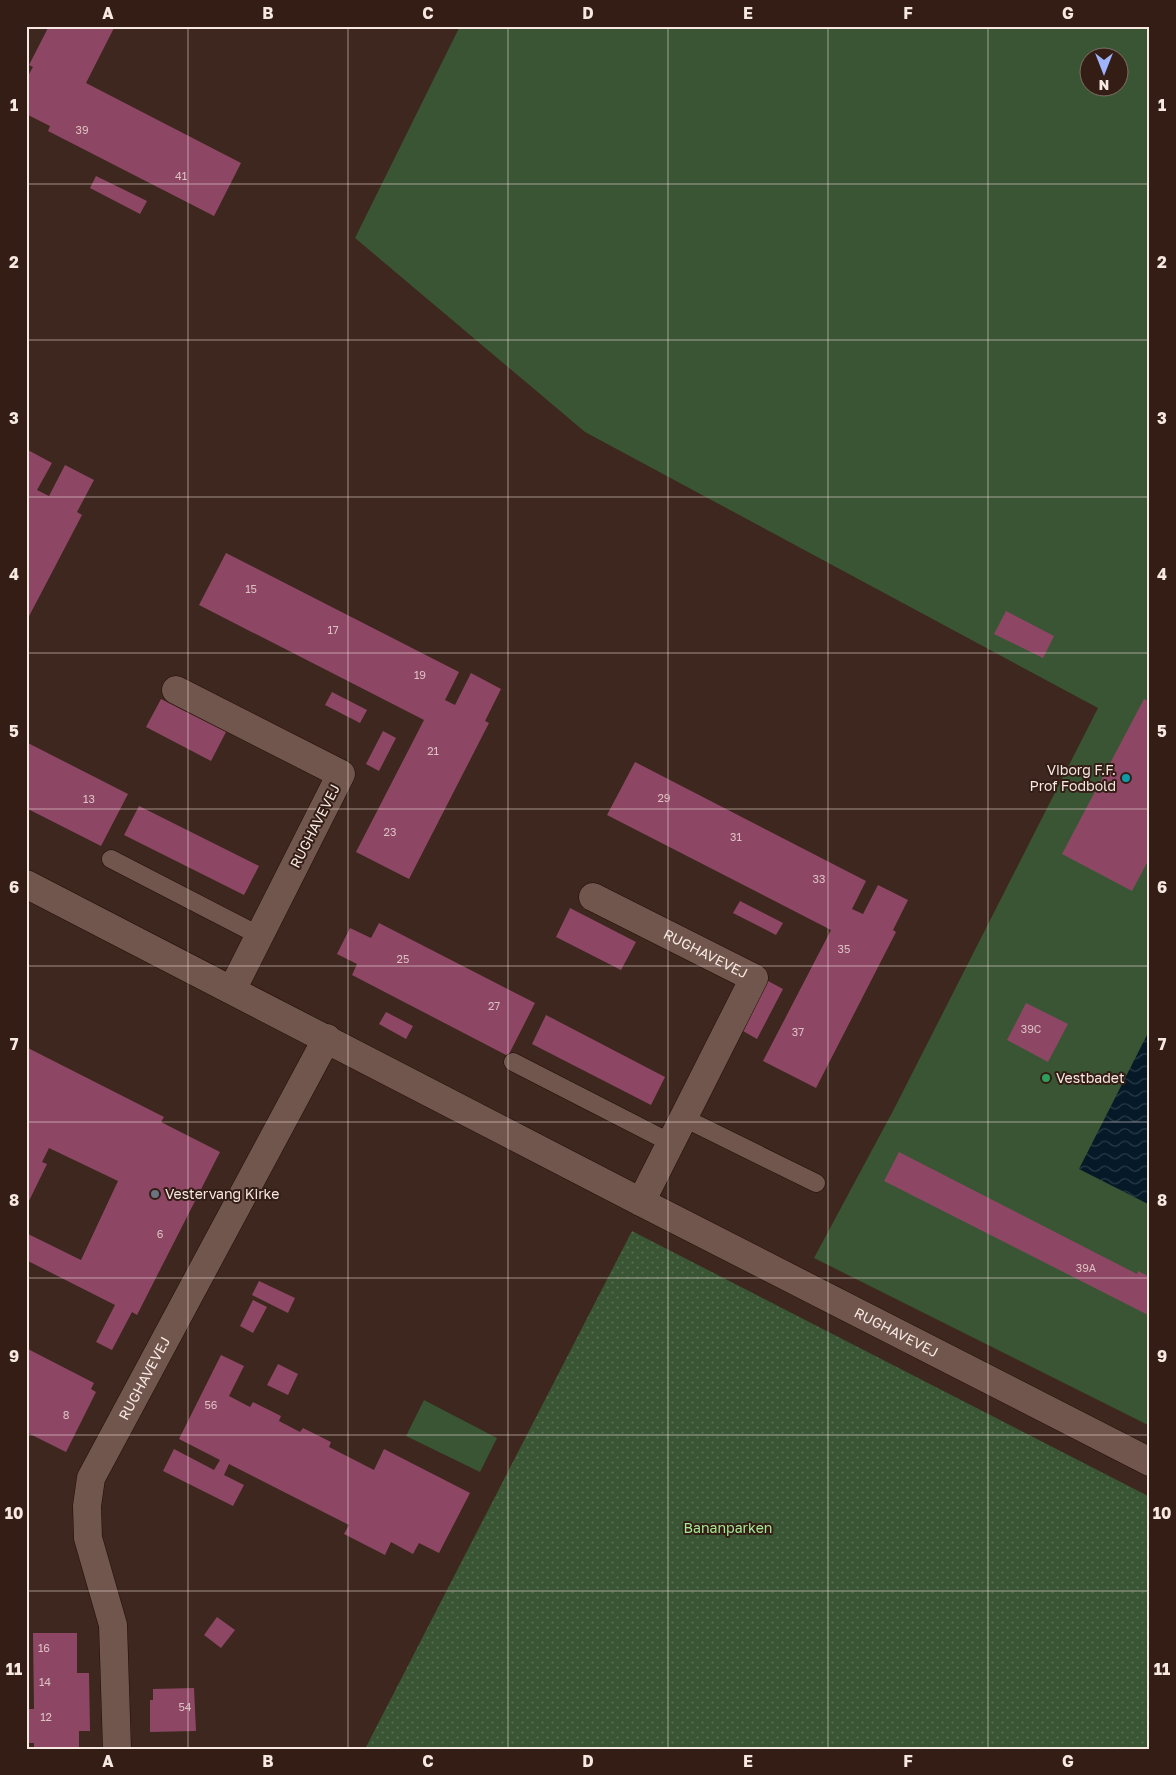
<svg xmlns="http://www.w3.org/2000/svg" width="1176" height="1775" font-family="'Golos Text',sans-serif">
  <defs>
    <pattern id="park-dots" width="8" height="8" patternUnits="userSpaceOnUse" patternTransform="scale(1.25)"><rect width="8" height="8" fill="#395533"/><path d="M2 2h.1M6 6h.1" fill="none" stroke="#566d50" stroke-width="1.8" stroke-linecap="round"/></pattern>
    <pattern id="water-waves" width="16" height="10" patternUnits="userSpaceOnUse" patternTransform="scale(1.25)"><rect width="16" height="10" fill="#051928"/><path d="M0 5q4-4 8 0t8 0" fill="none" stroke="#2a3a47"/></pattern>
  </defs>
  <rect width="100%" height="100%" fill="#3d271e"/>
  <!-- green -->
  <g fill="#395533" fill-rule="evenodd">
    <path d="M460 26H1150V1426L814 1258 894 1109 1098 708 585 432 355 238ZM1088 58H1118V88H1088Z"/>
    <polygon points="424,1400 497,1438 480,1472 406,1436"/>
  </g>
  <!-- park -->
  <polygon fill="url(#park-dots)" points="632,1231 1150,1497 1150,1749 365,1749"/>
  <!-- water -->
  <polygon fill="url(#water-waves)" points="1150,1029 1150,1205 1079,1169"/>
  <!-- building -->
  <g fill="#8d4764">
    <polygon points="49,26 115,26 86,83 241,163 214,216 48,131 50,126 26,114 26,79 33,67 29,65"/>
    <polygon points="96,176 147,201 140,214 90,188"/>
    <polygon points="26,449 52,463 37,490 49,496 65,465 94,480 77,512 82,515 26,622"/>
    <polygon points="226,553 459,672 445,700 455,705 471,673 501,689 485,721 489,723 409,879 356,852 424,720 199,605"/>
    <polygon points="1006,611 1054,636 1043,658 994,634"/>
    <polygon points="332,692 367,710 360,723 325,705"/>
    <polygon points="161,699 226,732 211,761 146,727"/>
    <polygon points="1144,699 1150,702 1150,857 1132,891 1062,854"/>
    <polygon points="383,731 396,738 379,771 366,764"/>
    <polygon points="26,742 128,794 101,846 26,808"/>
    <polygon points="635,762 866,881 852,909 863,914 878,885 908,900 893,930 896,932 816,1088 763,1061 831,930 607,815"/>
    <polygon points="139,806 259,866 244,895 124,835"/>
    <polygon points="740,901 783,923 776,935 733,913"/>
    <polygon points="570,908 636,942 621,970 556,937"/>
    <polygon points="379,923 535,1003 508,1056 352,975 357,964 337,954 350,928 371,938"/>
    <polygon points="768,981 783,989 757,1039 743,1031"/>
    <polygon points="1026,1003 1068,1024 1048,1062 1007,1040"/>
    <polygon points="386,1012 413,1026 406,1039 379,1024"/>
    <polygon points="546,1015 665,1077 651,1105 532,1044"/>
    <polygon points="26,1047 164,1117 161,1122 220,1152 137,1315 132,1312 112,1350 96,1342 115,1305 26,1260 26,1233 81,1260 118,1181 49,1148 42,1162 47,1164 26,1207"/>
    <polygon points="899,1152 1137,1274 1138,1271 1150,1277 1150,1316 884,1181"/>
    <polygon points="259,1281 295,1298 288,1313 252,1295"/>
    <polygon points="253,1300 267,1307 253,1333 240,1326"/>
    <polygon points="26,1348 94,1383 91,1389 96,1392 66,1452 26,1432"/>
    <polygon points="221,1355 244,1366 229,1396 250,1407 253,1402 281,1416 279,1421 300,1432 303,1428 331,1442 329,1447 374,1470 384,1449 470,1493 439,1553 419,1543 413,1554 391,1542 385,1555 344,1534 349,1525 229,1464 224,1475 244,1485 233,1506 163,1471 174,1449 214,1470 220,1460 179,1439"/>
    <polygon points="278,1364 298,1374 288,1395 267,1385"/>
    <polygon points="217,1617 235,1630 221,1648 204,1635"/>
    <polygon points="33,1633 77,1633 77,1673 89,1673 90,1731 79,1731 79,1749 34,1749 34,1743 26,1743 26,1709 34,1709"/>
    <polygon points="194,1688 196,1731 150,1732 150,1700 153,1700 153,1689"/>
  </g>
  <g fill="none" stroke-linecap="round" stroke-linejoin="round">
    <!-- lane casing -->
    <g stroke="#230f08" stroke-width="19">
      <g id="lane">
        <polyline points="111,859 260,936"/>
        <polyline points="513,1062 671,1143"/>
        <polyline points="684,1118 816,1183"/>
      </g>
    </g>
    <!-- street casing -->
    <g stroke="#230f08" stroke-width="29">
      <g id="street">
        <polyline points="176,690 341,774 232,990"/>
        <path id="s1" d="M26 884 641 1202 1150 1462"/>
        <path id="s2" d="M593 897 754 978 641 1202"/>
        <path id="s3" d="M117 1749 113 1625 88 1538 87 1506 91 1478 327 1038"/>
      </g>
    </g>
    <!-- lane -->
    <use href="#lane" stroke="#70564d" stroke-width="18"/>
    <!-- street -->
    <use href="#street" stroke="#70564d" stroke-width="28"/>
  </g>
  <!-- grid -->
  <path fill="none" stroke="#f7e8e2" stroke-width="1" stroke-opacity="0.55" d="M188 26V1749M348 26V1749M508 26V1749M668 26V1749M828 26V1749M988 26V1749M26 184H1150M26 340H1150M26 497H1150M26 653H1150M26 809H1150M26 966H1150M26 1122H1150M26 1278H1150M26 1435H1150M26 1591H1150"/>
  <!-- markers -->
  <circle fill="#0f9aa8" stroke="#331d15" stroke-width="2" cx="1126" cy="778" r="5"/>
  <circle fill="#2e9e5b" stroke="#331d15" stroke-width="2" cx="1046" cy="1078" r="5"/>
  <circle fill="#6b7280" stroke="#331d15" stroke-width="2" cx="155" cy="1194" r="5"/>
  <g text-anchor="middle" stroke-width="4" stroke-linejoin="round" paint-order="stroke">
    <!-- number labels -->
    <g font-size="11" fill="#dcc0c2">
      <text x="82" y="134">39</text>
      <text x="181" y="180">41</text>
      <text x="251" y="593">15</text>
      <text x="333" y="634">17</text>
      <text x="420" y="679">19</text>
      <text x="433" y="755">21</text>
      <text x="664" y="802">29</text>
      <text x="89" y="803">13</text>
      <text x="390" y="836">23</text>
      <text x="736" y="841">31</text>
      <text x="819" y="883">33</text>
      <text x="844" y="953">35</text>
      <text x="403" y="963">25</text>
      <text x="494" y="1010">27</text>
      <text x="1031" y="1033">39C</text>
      <text x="798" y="1036">37</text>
      <text x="160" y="1238">6</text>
      <text x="1086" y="1272">39A</text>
      <text x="211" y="1409">56</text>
      <text x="66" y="1419">8</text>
      <text x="44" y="1652">16</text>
      <text x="45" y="1686">14</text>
      <text x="185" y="1711">54</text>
      <text x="46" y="1721">12</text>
    </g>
    <!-- poi labels -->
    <g font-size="14" fill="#f7e8e2" stroke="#331d15" text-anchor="start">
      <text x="1116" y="775" text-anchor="end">Viborg F.F.<tspan x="1116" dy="16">Prof Fodbold</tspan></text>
      <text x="1056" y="1083">Vestbadet</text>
      <text x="165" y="1199">Vestervang Kirke</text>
    </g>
    <!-- street labels -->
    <g font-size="14" fill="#f7e8e2" stroke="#331d15">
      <text transform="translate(315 826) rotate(-63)" y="5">RUGHAVEVEJ</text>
      <text dy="5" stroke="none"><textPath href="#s2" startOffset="126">RUGHAVEVEJ</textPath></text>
      <text dy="5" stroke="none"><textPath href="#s1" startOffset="979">RUGHAVEVEJ</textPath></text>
      <text dy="5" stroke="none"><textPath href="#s3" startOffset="388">RUGHAVEVEJ</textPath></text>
    </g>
    <!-- park labels -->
    <g font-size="14" fill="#a5e996" stroke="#331d15">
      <text x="728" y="1533">Bananparken</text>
    </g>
  </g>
  <!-- border -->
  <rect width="1176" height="1775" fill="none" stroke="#331d15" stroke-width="55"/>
  <!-- north arrow -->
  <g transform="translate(1104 72) rotate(180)"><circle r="24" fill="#331d15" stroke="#816e67"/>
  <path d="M0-4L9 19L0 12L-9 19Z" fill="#9eb4fd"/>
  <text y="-8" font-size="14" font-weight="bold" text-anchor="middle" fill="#f7e8e2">N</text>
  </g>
  <rect x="28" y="28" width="1120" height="1720" fill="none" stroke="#f7e8e2" stroke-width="2"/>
  <g font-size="16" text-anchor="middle" font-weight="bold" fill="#f7e8e2">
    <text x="108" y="19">A</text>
    <text x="268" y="19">B</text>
    <text x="428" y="19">C</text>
    <text x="588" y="19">D</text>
    <text x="748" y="19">E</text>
    <text x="908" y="19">F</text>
    <text x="1068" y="19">G</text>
    <text x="14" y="111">1</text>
    <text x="1162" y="111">1</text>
    <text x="14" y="268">2</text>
    <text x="1162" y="268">2</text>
    <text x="14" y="424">3</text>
    <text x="1162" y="424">3</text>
    <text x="14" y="580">4</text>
    <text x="1162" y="580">4</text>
    <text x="14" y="737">5</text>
    <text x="1162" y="737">5</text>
    <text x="14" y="893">6</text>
    <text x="1162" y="893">6</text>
    <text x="14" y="1050">7</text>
    <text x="1162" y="1050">7</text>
    <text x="14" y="1206">8</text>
    <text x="1162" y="1206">8</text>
    <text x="14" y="1362">9</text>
    <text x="1162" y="1362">9</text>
    <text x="14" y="1519">10</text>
    <text x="1162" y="1519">10</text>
    <text x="14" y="1675">11</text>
    <text x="1162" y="1675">11</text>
    <text x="108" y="1767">A</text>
    <text x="268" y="1767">B</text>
    <text x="428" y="1767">C</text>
    <text x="588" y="1767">D</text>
    <text x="748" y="1767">E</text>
    <text x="908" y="1767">F</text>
    <text x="1068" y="1767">G</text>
  </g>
</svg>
